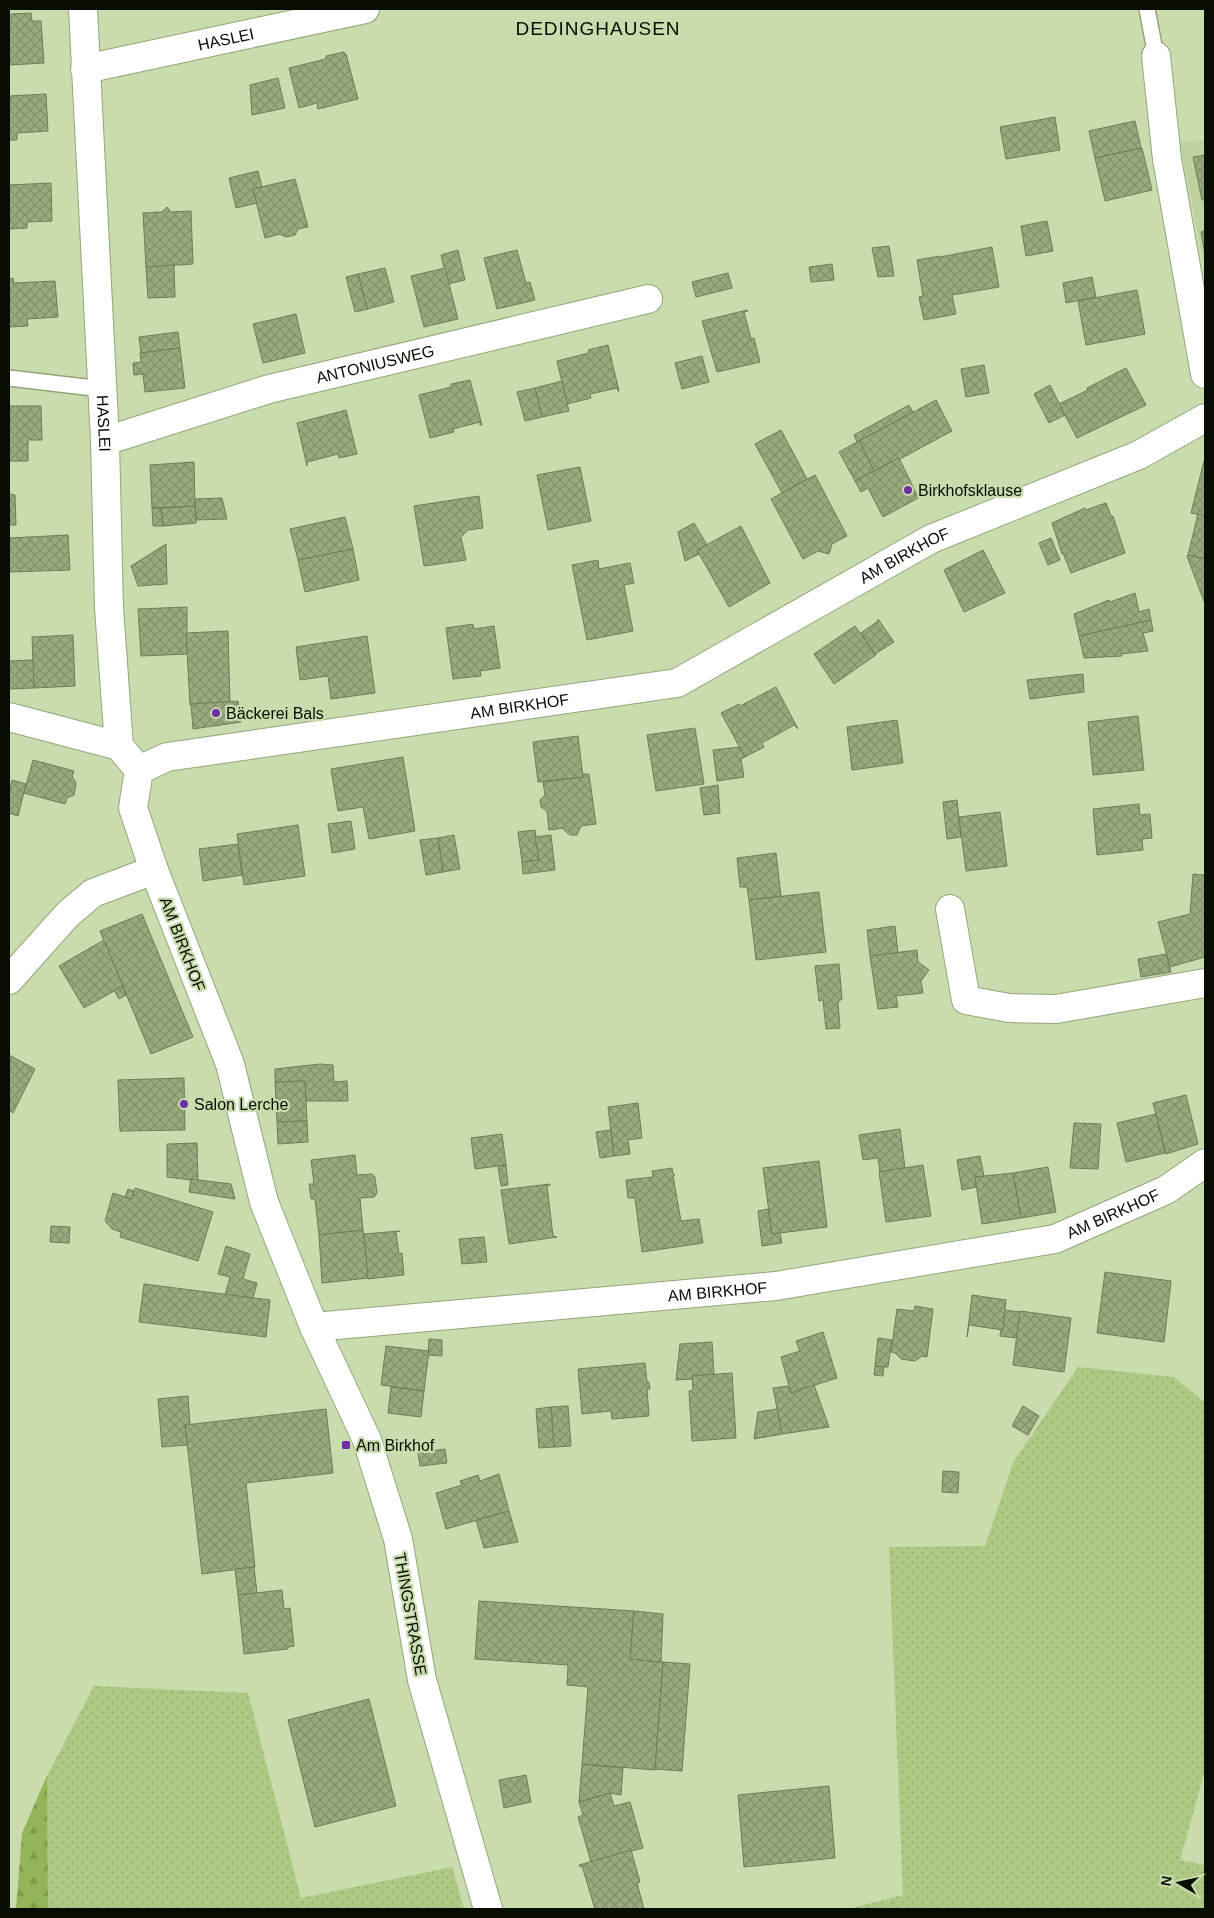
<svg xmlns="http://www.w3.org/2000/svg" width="1214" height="1918" font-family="Helvetica,sans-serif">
  <defs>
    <pattern id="grass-dots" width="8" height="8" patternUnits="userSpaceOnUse" patternTransform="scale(1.25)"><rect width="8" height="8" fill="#aec983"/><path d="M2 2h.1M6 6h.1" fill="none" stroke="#94ab6f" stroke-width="1.8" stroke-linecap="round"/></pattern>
    <pattern id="forest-firs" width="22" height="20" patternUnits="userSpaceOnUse" patternTransform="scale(1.25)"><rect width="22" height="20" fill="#93b557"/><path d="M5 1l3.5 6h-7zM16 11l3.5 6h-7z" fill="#7d9a4a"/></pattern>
    <pattern id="building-cross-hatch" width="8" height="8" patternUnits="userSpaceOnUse" patternTransform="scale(1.25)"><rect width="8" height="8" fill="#99aa7e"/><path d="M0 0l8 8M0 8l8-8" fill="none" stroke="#82916b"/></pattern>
  </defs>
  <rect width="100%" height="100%" fill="#c9dcae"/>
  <!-- built -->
  <polygon fill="#bdd29e" points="1205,140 1205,271 1180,142"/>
  <!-- grass -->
  <g fill="url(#grass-dots)">
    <polygon points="1078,1367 1174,1377 1205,1403 1205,1771 1180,1860 1205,1865 1205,1909 848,1909 903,1895 889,1547 985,1546 1013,1463"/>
    <polygon points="94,1686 248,1693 301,1898 452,1867 464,1909 48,1909 47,1776"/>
  </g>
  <!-- forest -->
  <polygon fill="url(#forest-firs)" points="47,1776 48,1909 16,1909 22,1833"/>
  <!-- building -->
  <g fill="url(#building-cross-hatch)" stroke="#6d7e54">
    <polygon points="31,13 32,21 41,21 44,63 9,65 9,23 11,22 11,14"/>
    <polygon points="344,52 345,54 346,54 358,99 318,109 317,103 299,108 289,68 326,59 326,56"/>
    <polygon points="278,78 285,108 252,115 250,85"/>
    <polygon points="46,94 48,131 17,133 17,140 9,140 9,96"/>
    <polygon points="1055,117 1060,150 1006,159 1000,127"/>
    <polygon points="1135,121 1141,148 1095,158 1089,131"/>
    <polygon points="1142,148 1152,190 1105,201 1095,158"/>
    <polygon points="1205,155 1205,200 1202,200 1193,157"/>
    <polygon points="258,171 262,187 253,189 257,203 236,208 229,178"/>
    <polygon points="295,179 308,227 298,229 295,235 286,237 280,234 265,238 253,189"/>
    <polygon points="51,183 52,221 27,222 27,228 9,229 9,185"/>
    <polygon points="167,207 171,212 191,211 193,264 146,267 143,213 162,212"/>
    <polygon points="1047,221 1053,251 1026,256 1021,226"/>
    <polygon points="1205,231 1205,255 1201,232"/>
    <polygon points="889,246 894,276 878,277 872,248"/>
    <polygon points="992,247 999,287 952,295 956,314 924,320 919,297 923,296 917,260 940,256 940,257"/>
    <polygon points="458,250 465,280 448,284 441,255"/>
    <polygon points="517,250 526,283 530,282 535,300 497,309 484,258"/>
    <polygon points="832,264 834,280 811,282 809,267"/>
    <polygon points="174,265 175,297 148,298 146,267"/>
    <polygon points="385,268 394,302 367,309 358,274"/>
    <polygon points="445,268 458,319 424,327 411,276"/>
    <polygon points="728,273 732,288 696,297 692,282"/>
    <polygon points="358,274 367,309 368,309 355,312 346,277"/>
    <polygon points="1092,277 1096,297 1066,303 1063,283"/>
    <polygon points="13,278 14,283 55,281 58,317 27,319 28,326 9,327 9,279"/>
    <polygon points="1137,290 1145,334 1086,345 1078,301"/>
    <polygon points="747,310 748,311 744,312 751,339 754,338 760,362 717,372 702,321"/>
    <polygon points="296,314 305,353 263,363 253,324"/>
    <polygon points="178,332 180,348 141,353 139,337"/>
    <polygon points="608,345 619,391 618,391 617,388 590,394 591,398 567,404 557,361 589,353 588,350"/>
    <polygon points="180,348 185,388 145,392 143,374 134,375 133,363 141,362 140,353"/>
    <polygon points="702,356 709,382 682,389 675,363"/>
    <polygon points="984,365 989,393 966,397 961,369"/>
    <polygon points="1126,368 1146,405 1077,438 1059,404 1088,390 1087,388"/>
    <polygon points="470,380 482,425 480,425 480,422 453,429 454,432 430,438 419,395 451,387 451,384"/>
    <polygon points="562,381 569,411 542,417 535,388"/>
    <polygon points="1050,385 1065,415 1049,423 1034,394"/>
    <polygon points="535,388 542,417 525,421 517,392"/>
    <polygon points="936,400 952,431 900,459 899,458 874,471 859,441"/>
    <polygon points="909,405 913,412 857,442 854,435"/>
    <polygon points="9,406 41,406 42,440 28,440 28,461 9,461"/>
    <polygon points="346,410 357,454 339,458 338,454 307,462 307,466 297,423"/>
    <polygon points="781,430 807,479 782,493 755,444"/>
    <polygon points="859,441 874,471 855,481 839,452"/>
    <polygon points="899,458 918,497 920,497 883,517 868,488 861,492 855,481"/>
    <polygon points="1204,461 1205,462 1205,516 1191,513"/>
    <polygon points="194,462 195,506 152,508 150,465"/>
    <polygon points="580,467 591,521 548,530 537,475"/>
    <polygon points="815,475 847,536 832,544 829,554 818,551 803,559 771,499"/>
    <polygon points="9,494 15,495 16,525 9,525"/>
    <polygon points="479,496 483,528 468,530 461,537 466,560 424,566 414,506"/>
    <polygon points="222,498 227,519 196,520 195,499"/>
    <polygon points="1106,503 1111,516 1113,516 1125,553 1071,573 1063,553 1062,554 1052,523 1085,508 1086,510"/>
    <polygon points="195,506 196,523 163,526 161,508"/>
    <polygon points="152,508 161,508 163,526 153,526"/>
    <polygon points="1198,514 1205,516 1205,559 1188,555"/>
    <polygon points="345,517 353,549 298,560 290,529"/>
    <polygon points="694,523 707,545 697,550 699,554 685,561 678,532"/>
    <polygon points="741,526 770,583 729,607 697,550"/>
    <polygon points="68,535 70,570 9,572 9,538"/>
    <polygon points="1051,538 1060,560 1048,565 1039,543"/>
    <polygon points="166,544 167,584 138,586 131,566"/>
    <polygon points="353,549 359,580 305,592 298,560"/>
    <polygon points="983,550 1005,593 964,612 944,570"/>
    <polygon points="1188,555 1205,559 1205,604 1187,556"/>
    <polygon points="598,560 599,569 630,563 634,583 624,585 633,631 587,640 572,565"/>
    <polygon points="1135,593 1139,612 1149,609 1151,620 1079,636 1074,614 1109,600 1110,602"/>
    <polygon points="187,607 187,654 141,656 138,609"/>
    <polygon points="878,619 894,642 875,654 861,633 878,621"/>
    <polygon points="1151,620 1153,631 1143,633 1148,651 1121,654 1122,656 1084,658 1079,636"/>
    <polygon points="473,624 474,629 494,626 500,668 480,671 481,676 453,679 446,628"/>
    <polygon points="855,626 876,655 834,684 814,654"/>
    <polygon points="228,631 230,703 190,705 186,633"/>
    <polygon points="73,635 75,686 34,688 32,637"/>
    <polygon points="367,636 375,693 331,699 328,676 300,680 296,647"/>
    <polygon points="33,660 34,688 9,689 9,661"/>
    <polygon points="1083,674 1084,692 1030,699 1027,680"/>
    <polygon points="776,687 798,729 794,725 762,743 764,747 745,757 721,713 739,704 740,706"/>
    <polygon points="238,701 241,722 193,729 191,704"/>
    <polygon points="1138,716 1144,770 1093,775 1088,722"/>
    <polygon points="897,720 903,763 852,770 847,727"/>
    <polygon points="695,728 704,784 656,791 647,735"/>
    <polygon points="578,736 583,777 538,782 533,742"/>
    <polygon points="740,747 745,757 741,759 744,777 717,781 713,750"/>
    <polygon points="403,757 415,831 369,839 363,807 338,811 331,769"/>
    <polygon points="33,760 74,771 72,776 76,783 74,795 67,798 65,804 24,793"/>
    <polygon points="583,774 589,774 596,824 581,826 577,835 570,835 564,830 564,828 549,830 547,811 541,807 540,800 545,795 543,782 583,777"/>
    <polygon points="12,780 26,784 18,816 9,813 9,792"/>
    <polygon points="718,785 720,813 704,815 700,788"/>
    <polygon points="957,800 961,837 947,839 943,802"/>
    <polygon points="1139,804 1140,815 1150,814 1152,838 1142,839 1143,850 1097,855 1093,809"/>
    <polygon points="1000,812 1007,866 966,871 959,817"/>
    <polygon points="351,821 355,849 332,853 328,824"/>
    <polygon points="298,825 305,876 244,885 237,834"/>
    <polygon points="535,830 539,860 522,862 518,832"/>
    <polygon points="454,835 460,869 443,872 438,838"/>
    <polygon points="551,835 555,870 523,874 522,862 539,860 535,837"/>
    <polygon points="438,838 443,872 426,875 420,840"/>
    <polygon points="238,844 242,875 203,881 199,849"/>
    <polygon points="776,853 781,896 749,900 747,887 740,887 737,858"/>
    <polygon points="1193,874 1205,875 1205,957 1170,967 1158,922 1190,914"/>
    <polygon points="819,892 826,952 756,960 749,900"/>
    <polygon points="142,914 193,1037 151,1054 100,931"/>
    <polygon points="895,926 898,953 870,956 867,930"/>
    <polygon points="104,940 123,986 84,1008 59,966"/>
    <polygon points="917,950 918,962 929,970 921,981 923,993 896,996 898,1007 878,1009 870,956"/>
    <polygon points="1166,954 1171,972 1141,977 1138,959"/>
    <polygon points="839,964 842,999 838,1002 840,1028 826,1029 823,1000 819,1001 815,966"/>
    <polygon points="123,986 126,995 119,999 114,990"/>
    <polygon points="9,1055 35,1069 13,1113 9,1110"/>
    <polygon points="320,1064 333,1065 334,1082 347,1081 348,1101 306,1101 305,1081 275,1082 275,1069"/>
    <polygon points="184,1078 185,1130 120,1131 118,1080"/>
    <polygon points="305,1081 307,1121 277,1122 275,1082"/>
    <polygon points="1186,1095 1198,1144 1166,1154 1153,1103"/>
    <polygon points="638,1103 642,1138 628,1140 630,1154 614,1156 608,1107"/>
    <polygon points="1156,1114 1165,1153 1126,1162 1117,1123"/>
    <polygon points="307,1121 308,1142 278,1144 277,1122"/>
    <polygon points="1074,1123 1101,1124 1098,1169 1070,1168"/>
    <polygon points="900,1129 905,1168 880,1172 878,1158 863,1160 859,1135"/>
    <polygon points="611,1130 614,1156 600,1158 596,1132"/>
    <polygon points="502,1134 506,1165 475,1169 471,1138"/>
    <polygon points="197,1143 198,1181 167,1177 167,1144"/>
    <polygon points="355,1155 357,1175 372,1174 375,1177 377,1193 374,1197 360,1198 363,1230 319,1235 315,1199 311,1199 309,1184 314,1184 311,1160"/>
    <polygon points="980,1156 984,1176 975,1177 976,1187 962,1190 957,1160"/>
    <polygon points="819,1161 827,1227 772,1234 763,1168"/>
    <polygon points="506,1165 508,1185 501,1186 498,1166"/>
    <polygon points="923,1165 931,1216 886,1222 879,1172"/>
    <polygon points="1048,1167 1056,1212 1021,1218 1013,1173"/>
    <polygon points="672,1168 673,1174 675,1175 673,1176 681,1221 699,1219 703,1243 642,1252 635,1198 628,1198 626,1180 653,1177 652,1171"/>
    <polygon points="1013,1173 1021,1218 982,1224 975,1177"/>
    <polygon points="191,1179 231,1184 235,1199 189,1192"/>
    <polygon points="550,1184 550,1185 547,1186 553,1236 557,1237 509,1244 501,1190"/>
    <polygon points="135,1188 213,1212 198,1261 120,1237 121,1232 112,1229 105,1221 113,1193 132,1199"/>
    <polygon points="128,1189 134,1191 132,1199 125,1197"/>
    <polygon points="768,1209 772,1234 780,1233 782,1243 762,1246 758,1211"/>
    <polygon points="51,1226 70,1227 69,1243 50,1242"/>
    <polygon points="363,1230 369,1278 322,1283 319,1235"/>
    <polygon points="400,1231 396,1232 399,1254 402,1253 404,1275 368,1279 364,1234"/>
    <polygon points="484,1237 487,1262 462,1264 459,1239"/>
    <polygon points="226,1246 250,1254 243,1279 257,1283 253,1298 225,1295 230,1277 218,1274"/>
    <polygon points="1105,1272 1171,1281 1164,1342 1097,1333"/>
    <polygon points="144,1284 270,1300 266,1337 139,1322"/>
    <polygon points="972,1295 1006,1300 1003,1330 969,1325 967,1337"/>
    <polygon points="915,1306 933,1309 927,1357 922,1356 915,1361 901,1359 895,1353 891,1352 897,1309 914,1311"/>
    <polygon points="1005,1310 1020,1312 1017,1338 1000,1336 1001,1329 1003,1330"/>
    <polygon points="1020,1311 1071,1318 1064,1372 1013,1365"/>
    <polygon points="823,1332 837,1378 791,1393 781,1357 800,1351 796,1341"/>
    <polygon points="878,1338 892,1340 888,1367 875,1366"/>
    <polygon points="429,1339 442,1340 442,1356 428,1355"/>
    <polygon points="712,1342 714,1374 692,1376 692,1379 676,1380 680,1344"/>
    <polygon points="386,1346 429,1351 424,1391 381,1385"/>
    <polygon points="645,1363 647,1382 649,1382 650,1389 647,1389 649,1416 612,1419 611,1411 582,1414 578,1369"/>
    <polygon points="875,1366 884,1367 883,1376 874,1375"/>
    <polygon points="732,1373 736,1438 692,1441 689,1391 693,1390 692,1376"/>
    <polygon points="814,1385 829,1427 782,1434 773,1388 789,1386 791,1393"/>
    <polygon points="391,1387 424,1391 421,1417 388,1413"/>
    <polygon points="188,1396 190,1425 185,1425 187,1445 162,1447 158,1399"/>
    <polygon points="568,1406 571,1446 554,1447 551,1407"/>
    <polygon points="1023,1406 1039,1416 1028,1435 1012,1426"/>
    <polygon points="551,1407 554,1447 539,1448 536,1409"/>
    <polygon points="326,1409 333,1473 246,1483 255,1567 202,1574 185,1425"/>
    <polygon points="777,1409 782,1434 754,1439 758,1412"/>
    <polygon points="445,1449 447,1463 420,1466 418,1453"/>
    <polygon points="943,1471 959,1472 958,1493 942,1492"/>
    <polygon points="499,1474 509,1511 446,1529 436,1493 462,1485 460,1481 478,1475 480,1481"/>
    <polygon points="509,1511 518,1542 484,1548 476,1520"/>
    <polygon points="254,1567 257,1593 238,1595 235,1569"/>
    <polygon points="282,1590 284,1609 290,1608 294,1646 288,1647 288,1649 244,1654 238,1595"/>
    <polygon points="479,1601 634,1611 630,1659 663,1662 655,1770 582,1764 588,1687 567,1685 568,1665 475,1659"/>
    <polygon points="634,1611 663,1614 661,1662 630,1659"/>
    <polygon points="663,1662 690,1664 682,1771 655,1769"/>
    <polygon points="369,1699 396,1806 315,1827 288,1720"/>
    <polygon points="582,1764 623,1768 621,1795 610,1793 579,1802"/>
    <polygon points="526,1775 531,1802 504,1808 499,1780"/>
    <polygon points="829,1786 835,1858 744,1867 738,1795"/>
    <polygon points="610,1793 614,1806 630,1802 643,1848 591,1862 578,1817 583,1815 579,1802"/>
    <polygon points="631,1850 640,1882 637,1883 644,1909 595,1909 582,1866 580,1867 579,1865"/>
  </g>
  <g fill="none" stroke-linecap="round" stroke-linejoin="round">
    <!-- lane casing -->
    <g stroke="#94a579" stroke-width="18">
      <g id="lane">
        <polyline points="1147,9 1156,56"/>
        <polyline points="9,378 102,389"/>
      </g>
    </g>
    <!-- street casing -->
    <g stroke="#94a579" stroke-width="30">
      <g id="street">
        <path id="s1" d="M83 9 105 441 109 608 119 746 139 770"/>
        <polyline points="1156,56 1167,159 1205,374"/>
        <path id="s2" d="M85 69 365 9"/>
        <path id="s3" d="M105 441 269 389 648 299"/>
        <polyline points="9,717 119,746"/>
        <polyline points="950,909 966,1000 1009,1008 1056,1009 1205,983"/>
        <polyline points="9,980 68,914 93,893 154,870"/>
        <path id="s4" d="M314 1327 776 1286 1055 1239 1166 1190 1205 1163"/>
        <path id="s5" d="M488 1909 422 1680 398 1539 367 1440 314 1327 264 1202 230 1064 154 870 133 808 139 770 167 757 677 683 931 539 1139 455 1205 418"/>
      </g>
    </g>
    <!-- lane -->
    <use href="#lane" stroke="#fff" stroke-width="15"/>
    <!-- street -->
    <use href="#street" stroke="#fff" stroke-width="28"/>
  </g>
  <!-- markers -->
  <g fill="#6f2ea3" stroke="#c9dcae" stroke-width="2">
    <circle cx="908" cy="490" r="5"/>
    <circle cx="216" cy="713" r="5"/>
    <circle cx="184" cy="1104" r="5"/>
    <rect x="341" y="1440" width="10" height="10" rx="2.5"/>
  </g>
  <g text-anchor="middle" stroke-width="4.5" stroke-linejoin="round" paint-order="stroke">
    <!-- street labels -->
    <g font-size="16" fill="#080d01" stroke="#c9dcae">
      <text dy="6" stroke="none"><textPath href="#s2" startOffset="144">HASLEI</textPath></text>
      <text dy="6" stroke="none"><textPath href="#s3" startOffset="281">ANTONIUSWEG</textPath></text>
      <text dy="6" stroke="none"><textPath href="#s1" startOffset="415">HASLEI</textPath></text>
      <text dy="6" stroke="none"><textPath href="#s5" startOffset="2006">AM BIRKHOF</textPath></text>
      <text dy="6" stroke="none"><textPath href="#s5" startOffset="1586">AM BIRKHOF</textPath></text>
      <text transform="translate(183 944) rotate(69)" y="6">AM BIRKHOF</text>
      <text dy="6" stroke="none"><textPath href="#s4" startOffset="810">AM BIRKHOF</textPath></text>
      <text dy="6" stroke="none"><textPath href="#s4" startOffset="405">AM BIRKHOF</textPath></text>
      <text transform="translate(411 1614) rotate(80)" y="6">THINGSTRASSE</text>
    </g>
    <!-- poi labels -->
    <g font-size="16" fill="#080d01" stroke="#c9dcae" text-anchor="start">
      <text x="918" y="496">Birkhofsklause</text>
      <text x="226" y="719">Bäckerei Bals</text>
      <text x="194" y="1110">Salon Lerche</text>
      <text x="356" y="1451">Am Birkhof</text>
    </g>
    <!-- quarter labels -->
    <g font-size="19" letter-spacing="1" fill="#080d01" stroke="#c9dcae">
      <text x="598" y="35">DEDINGHAUSEN</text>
    </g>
  </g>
  <!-- border -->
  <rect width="1214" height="1918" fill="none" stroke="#080d01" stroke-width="20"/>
  <!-- north arrow -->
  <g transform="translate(1179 1883) rotate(279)" stroke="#c9dcae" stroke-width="4" paint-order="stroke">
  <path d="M0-4L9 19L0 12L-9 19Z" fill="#080d01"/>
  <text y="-8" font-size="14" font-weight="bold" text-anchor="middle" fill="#080d01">N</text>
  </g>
</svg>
